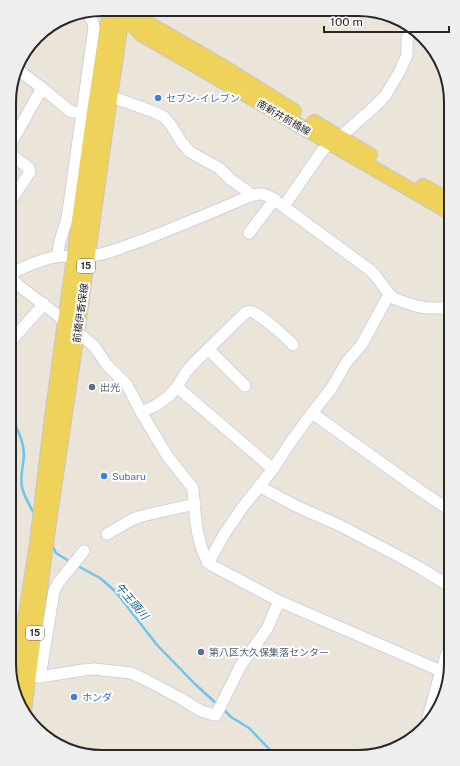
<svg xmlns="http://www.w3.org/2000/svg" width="460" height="766" font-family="'Public Sans','Noto Sans JP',sans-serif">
  <rect width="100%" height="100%" fill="#eae4d9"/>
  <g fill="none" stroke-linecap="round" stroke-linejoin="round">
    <!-- stream -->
    <g stroke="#6cc5ec" stroke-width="2.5">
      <path d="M9 416C17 427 24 442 24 456 23 466 20 477 22 487 24 497 30 506 35 515"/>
      <polyline points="52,545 56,553 72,563"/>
      <polyline points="76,565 100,578 116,592 157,645 196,685 218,705"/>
      <polyline points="223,709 231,717 249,728 277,757"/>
    </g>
    <!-- minor casing -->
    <g stroke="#cfd1e1" stroke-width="13">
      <g id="minor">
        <polyline points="16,68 42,88"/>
        <polyline points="110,98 115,98 154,112 164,117 171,125 182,143 190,152 219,168 230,179 247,191 250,196"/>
        <polyline points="10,145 42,88 70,111 82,114"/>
        <polyline points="10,202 30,172 29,168 10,154"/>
        <polyline points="284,206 322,151 330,143 340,137 373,108 385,96 399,73 407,55 407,38 413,27"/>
        <polyline points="249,233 275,199"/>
        <path d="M88 256C107 255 125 246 143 240 179 226 215 211 250 196 259 193 264 193 272 198L370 270 375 275 390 295 395 299 416 306 427 308H451"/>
        <path d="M57 257 60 241 67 219 94 28C93 20 91 17 84 12"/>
        <path d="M10 274C24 267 46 257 62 256 66 256 70 257 74 257"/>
        <path d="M10 278H11L18 285 56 314 94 346 107 365 127 385 141 412 168 457 192 487 193 490C195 510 196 550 211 565L279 601 441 671"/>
        <polyline points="9,343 44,304"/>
        <polyline points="208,349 245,386"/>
        <polyline points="177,387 273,469"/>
        <path d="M141 412 155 406 169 396 177 387 186 372 195 362 246 312C248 312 250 311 252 312 260 314 287 338 293 345"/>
        <polyline points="312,413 418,489 451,511"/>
        <polyline points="260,485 266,490 298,507 339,525 402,558 420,568 451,587"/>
        <polyline points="107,534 133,519 142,516 195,504"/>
        <polyline points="207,562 211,558 225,533 242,508 273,469 290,443 312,413 331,389 346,363 362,344 386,300 390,295"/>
        <polyline points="9,649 20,650"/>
        <polyline points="29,676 40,677 83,670 94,669 131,673 146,680 180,698 201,711 211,714 216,715 241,665 267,629 279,601"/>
        <polyline points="40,677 54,591 58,583 84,551"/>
        <polyline points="426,725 441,671 451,641"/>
      </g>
    </g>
    <!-- major casing -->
    <g stroke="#c7c7c7" stroke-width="16">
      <g id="major">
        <polyline points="118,10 123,14 141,34 451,213"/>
        <polyline points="123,14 144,21 227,69 294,111"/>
        <polyline points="314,122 370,155"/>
        <polyline points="423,186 451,201"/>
        <polyline points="14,690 37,543 51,424 65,322 94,112 110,9"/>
        <polyline points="24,711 49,522 77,333 110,98 123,9"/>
      </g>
    </g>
    <!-- minor -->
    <use href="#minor" stroke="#fff" stroke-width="11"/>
    <!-- major -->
    <use href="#major" stroke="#eed25a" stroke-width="14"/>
  </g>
  <!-- markers -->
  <g fill="#3f7fe0" stroke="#fff" stroke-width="1.5">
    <circle cx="158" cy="98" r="4"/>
    <circle cx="104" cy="476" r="4"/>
    <circle cx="74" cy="697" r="4"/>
  </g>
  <g fill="#5c6f8a" stroke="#fff" stroke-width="1.5">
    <circle cx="92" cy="387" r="4"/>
    <circle cx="201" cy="652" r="4"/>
  </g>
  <g text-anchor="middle" stroke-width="4" stroke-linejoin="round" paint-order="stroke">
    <!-- shield labels -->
    <g fill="#fff" stroke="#686868" stroke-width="1">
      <rect x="77" y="259" width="18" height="14" rx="3"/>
      <rect x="26" y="626" width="18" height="14" rx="3"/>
    </g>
    <g font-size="9" font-weight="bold" fill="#282828">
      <text x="86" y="269">15</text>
      <text x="35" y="636">15</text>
    </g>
    <!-- shop labels -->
    <g font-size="10" fill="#366cbe" stroke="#fff" text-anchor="start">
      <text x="166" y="102">セブン-イレブン</text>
      <text x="112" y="480">Subaru</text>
      <text x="82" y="701">ホンダ</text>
    </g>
    <!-- street labels -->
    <g font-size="10" fill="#282828" stroke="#fff">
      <text transform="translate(284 117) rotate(30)" y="4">南新井前橋線</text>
      <text transform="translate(80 313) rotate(-82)" y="4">前橋伊香保線</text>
    </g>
    <!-- service labels -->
    <g font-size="10" fill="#4e5e75" stroke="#fff" text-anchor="start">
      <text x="100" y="391">出光</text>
      <text x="209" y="656">第八区大久保集落センター</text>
    </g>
    <!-- water labels -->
    <g font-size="11" font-style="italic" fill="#0f6195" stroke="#fff">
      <text transform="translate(132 601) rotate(50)" y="4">午王頭川</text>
    </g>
  </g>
  <!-- crop -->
  <path d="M0 0H460V766H0ZM102 16H358A86 86 0 0 1 444 102V664A86 86 0 0 1 358 750H102A86 86 0 0 1 16 664V102A86 86 0 0 1 102 16Z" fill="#eee" fill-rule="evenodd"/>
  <path fill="none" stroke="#282828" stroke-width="2" d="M102 16H358A86 86 0 0 1 444 102V664A86 86 0 0 1 358 750H102A86 86 0 0 1 16 664V102A86 86 0 0 1 102 16Z"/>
  <!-- scale -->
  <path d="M324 26v6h125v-6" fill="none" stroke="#282828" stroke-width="2"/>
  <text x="330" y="26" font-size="12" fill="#282828" stroke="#ffffff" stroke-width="3" paint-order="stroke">100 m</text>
</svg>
